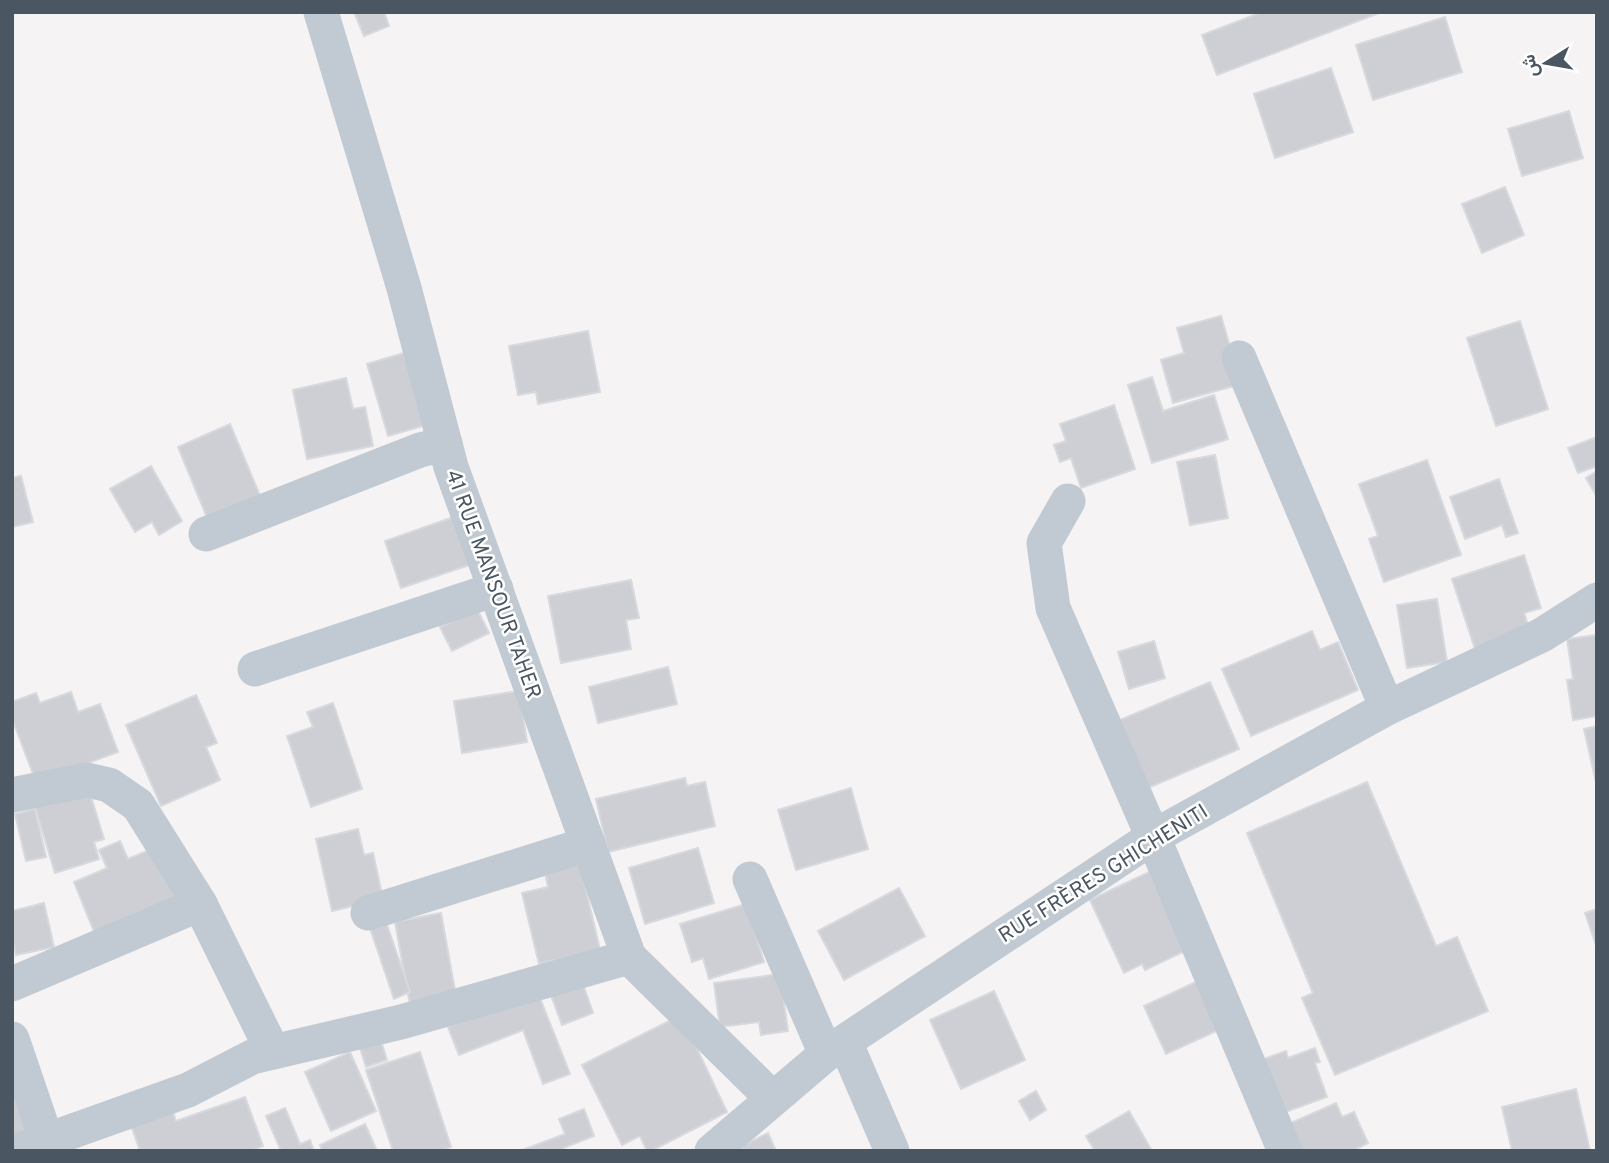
<svg xmlns="http://www.w3.org/2000/svg" width="1609" height="1163" font-family="Overpass,Vazirmatn,sans-serif">
  <rect width="100%" height="100%" fill="#f5f3f3"/>
  <!-- building -->
  <g fill="#cdcfd5" stroke="#d7d9de" stroke-width="2">
    <polygon points="354,12 384,12 389,26 364,36"/>
    <polygon points="1262,12 1379,12 1379,13 1217,75 1202,35"/>
    <polygon points="1445,17 1462,72 1373,100 1356,45"/>
    <polygon points="1331,68 1353,132 1275,158 1254,94"/>
    <polygon points="1569,111 1583,158 1522,176 1508,129"/>
    <polygon points="1505,187 1524,235 1482,253 1462,204"/>
    <polygon points="1221,316 1241,384 1173,403 1161,360 1184,353 1177,328"/>
    <polygon points="1520,321 1548,409 1496,426 1467,338"/>
    <polygon points="588,331 600,392 538,404 536,392 518,395 509,346"/>
    <polygon points="414,350 436,422 388,436 367,364"/>
    <polygon points="1152,377 1163,411 1214,395 1228,439 1152,463 1128,385"/>
    <polygon points="346,378 353,409 365,407 373,446 307,459 293,390"/>
    <polygon points="1114,405 1135,469 1081,488 1071,458 1060,462 1054,445 1066,441 1060,424"/>
    <polygon points="230,424 261,498 208,520 178,447"/>
    <polygon points="1597,437 1597,466 1578,473 1568,448"/>
    <polygon points="1215,455 1228,518 1190,525 1177,462"/>
    <polygon points="1427,460 1461,555 1384,582 1369,539 1378,536 1359,484"/>
    <polygon points="151,466 182,521 159,535 152,522 135,532 110,489"/>
    <polygon points="1597,471 1597,497 1586,478"/>
    <polygon points="21,476 33,522 12,527 12,478"/>
    <polygon points="1499,479 1518,533 1506,537 1502,525 1465,539 1450,497"/>
    <polygon points="462,514 478,562 401,588 385,541"/>
    <polygon points="1524,555 1541,608 1524,613 1530,631 1475,649 1452,579"/>
    <polygon points="631,580 639,618 626,620 631,649 561,663 548,596"/>
    <polygon points="1437,599 1447,662 1407,668 1397,605"/>
    <polygon points="477,609 489,633 452,651 440,627"/>
    <polygon points="1312,631 1320,650 1338,642 1358,690 1251,736 1222,669"/>
    <polygon points="1597,635 1597,716 1573,720 1567,680 1573,679 1567,639"/>
    <polygon points="1154,641 1165,678 1129,689 1118,652"/>
    <polygon points="668,667 677,704 598,723 589,687"/>
    <polygon points="1210,682 1239,749 1148,788 1120,720"/>
    <polygon points="519,691 527,742 462,753 454,701"/>
    <polygon points="71,692 78,712 100,704 118,752 36,782 12,718 12,702 36,693 40,703"/>
    <polygon points="196,695 217,743 206,747 220,780 161,806 126,725"/>
    <polygon points="333,703 362,789 311,807 287,736 313,727 307,712"/>
    <polygon points="1597,726 1597,787 1584,729"/>
    <polygon points="685,778 687,786 705,782 715,826 608,852 596,799"/>
    <polygon points="1367,782 1436,946 1457,937 1488,1011 1335,1075 1302,998 1313,993 1247,833"/>
    <polygon points="851,788 868,849 796,870 778,810"/>
    <polygon points="89,790 104,839 94,842 99,859 55,873 35,807"/>
    <polygon points="35,809 46,857 26,861 15,814"/>
    <polygon points="358,829 364,855 373,853 383,899 332,911 316,839"/>
    <polygon points="120,841 128,859 161,845 183,897 95,934 74,882 107,868 99,850"/>
    <polygon points="698,848 714,903 645,924 629,868"/>
    <polygon points="578,856 600,950 539,964 522,893 548,887 543,864"/>
    <polygon points="1149,872 1187,950 1145,970 1142,964 1124,973 1090,900"/>
    <polygon points="899,888 925,936 844,980 818,931"/>
    <polygon points="44,903 54,947 16,955 12,937 12,911"/>
    <polygon points="746,904 764,962 709,979 703,958 692,962 680,924"/>
    <polygon points="1597,909 1597,948 1585,913"/>
    <polygon points="441,913 456,996 410,1005 395,922"/>
    <polygon points="386,922 410,992 394,999 370,928"/>
    <polygon points="780,974 788,1031 761,1035 759,1022 720,1027 714,983"/>
    <polygon points="1200,980 1221,1029 1166,1054 1144,1006"/>
    <polygon points="583,984 593,1013 562,1025 551,995"/>
    <polygon points="994,991 1025,1060 961,1089 930,1020"/>
    <polygon points="538,993 570,1074 543,1084 523,1030 459,1055 448,1027"/>
    <polygon points="681,1015 727,1112 651,1151 647,1151 640,1136 622,1145 582,1065"/>
    <polygon points="380,1038 387,1060 366,1067 359,1045"/>
    <polygon points="1315,1048 1320,1062 1315,1063 1327,1097 1280,1114 1261,1060 1286,1051 1288,1058"/>
    <polygon points="350,1052 376,1111 331,1131 305,1072"/>
    <polygon points="420,1052 451,1147 440,1151 393,1151 366,1070"/>
    <polygon points="1576,1089 1590,1151 1512,1151 1502,1107"/>
    <polygon points="1036,1091 1046,1110 1030,1120 1019,1101"/>
    <polygon points="12,1095 28,1132 12,1139"/>
    <polygon points="245,1097 263,1146 250,1151 140,1151 130,1122 171,1107 176,1121"/>
    <polygon points="1336,1103 1342,1117 1354,1112 1368,1143 1356,1149 1357,1151 1297,1151 1286,1125"/>
    <polygon points="285,1108 300,1144 310,1140 314,1151 281,1151 266,1116"/>
    <polygon points="584,1109 594,1136 563,1148 564,1151 520,1151 565,1134 559,1119"/>
    <polygon points="1129,1111 1152,1151 1095,1151 1086,1136"/>
    <polygon points="365,1124 377,1151 322,1151 320,1145"/>
    <polygon points="768,1133 776,1151 744,1151 742,1146"/>
  </g>
  <g fill="none" stroke-linecap="round" stroke-linejoin="round">
    <!-- minor -->
    <g stroke="#c1cad2" stroke-width="35">
      <polyline points="321,12 404,288 451,467 629,957 772,1098"/>
      <polyline points="1239,358 1387,708"/>
      <polyline points="1068,501 1044,543 1053,608 1153,837 1285,1151"/>
      <polyline points="206,534 420,450 445,444"/>
      <polyline points="255,669 496,589"/>
      <polyline points="12,795 87,780 109,785 138,805 200,904 273,1052"/>
      <polyline points="750,879 826,1054"/>
      <polyline points="368,913 588,844"/>
      <polyline points="12,984 200,904"/>
      <polyline points="12,1039 46,1139"/>
      <polyline points="845,1042 892,1151"/>
      <polyline points="17,1151 188,1090 252,1057 401,1022 629,957"/>
      <polyline points="712,1151 826,1054 1153,837 1387,708 1542,635 1597,600"/>
    </g>
  </g>
  <g text-anchor="middle" stroke-width="5" stroke-linejoin="round" paint-order="stroke">
    <!-- street labels -->
    <g font-size="21" fill="#4a5661" stroke="#fff">
      <text transform="translate(494 584) rotate(70)" y="7">41 RUE MANSOUR TAHER</text>
      <text transform="translate(1103 873) rotate(-32)" y="7">RUE FRÈRES GHICHENITI</text>
    </g>
  </g>
  <!-- border -->
  <rect width="1609" height="1163" fill="none" stroke="#4a5661" stroke-width="28"/>
  <!-- north arrow -->
  <g transform="translate(1546 63) rotate(259)" stroke="#ffffff" stroke-width="5" paint-order="stroke">
  <path d="M0-5L12 26L0 18L-12 26Z" fill="#4a5661"/>
  <text y="-10" font-size="19" font-weight="bold" text-anchor="middle" fill="#4a5661">ش</text>
  </g>
</svg>
